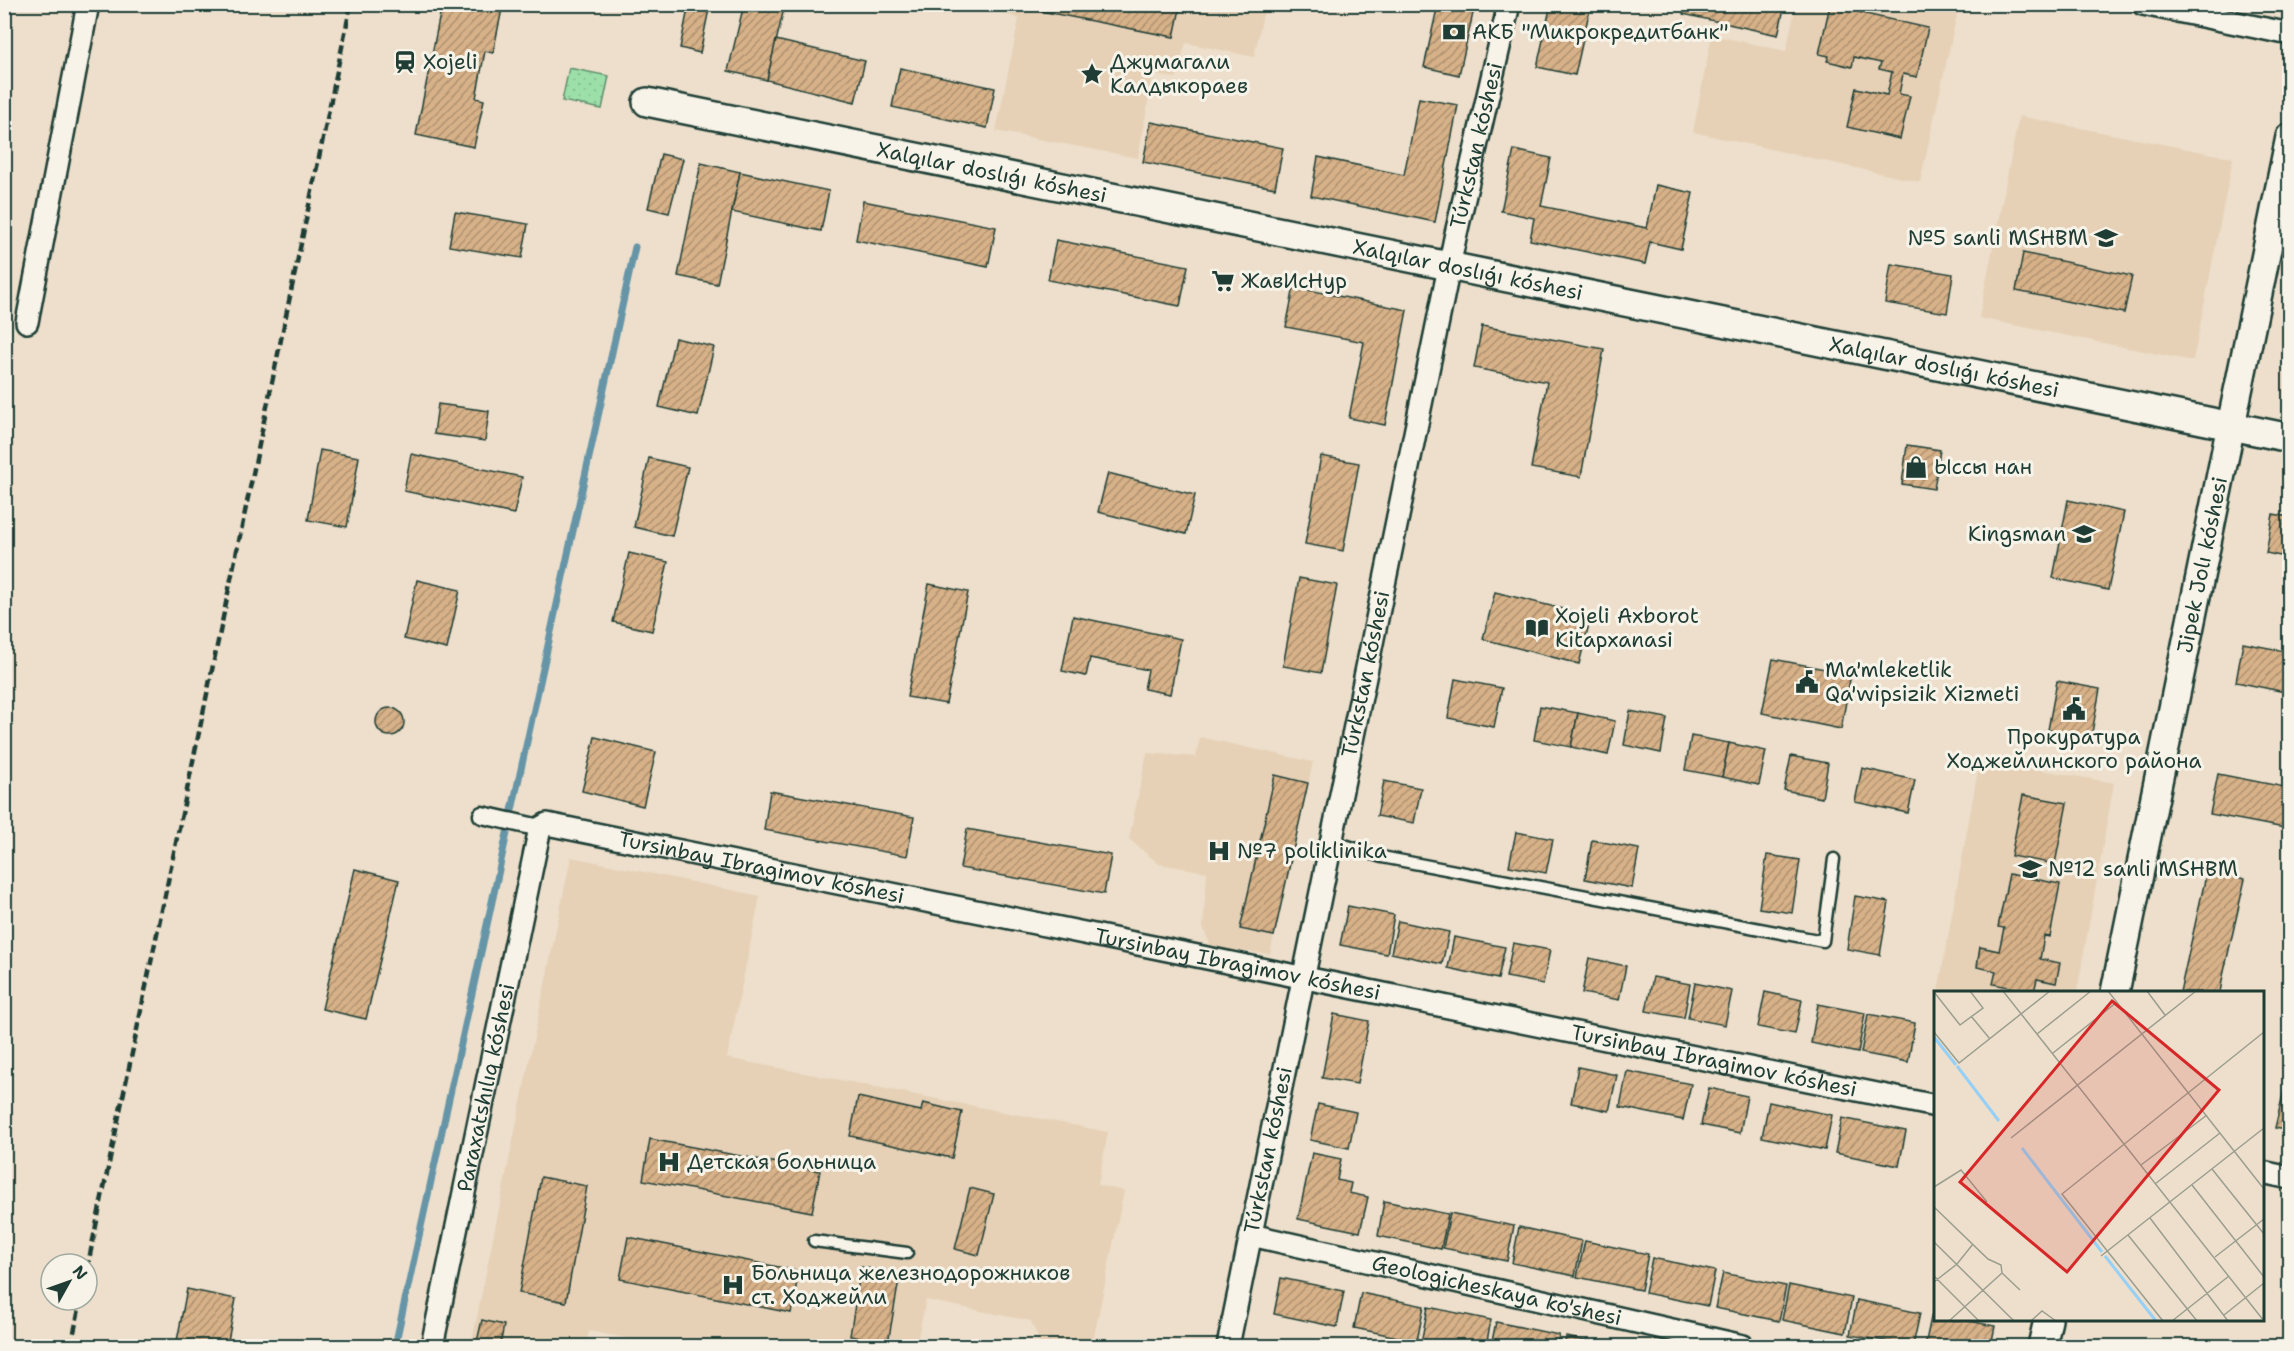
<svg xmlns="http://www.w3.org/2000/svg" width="2294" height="1351" font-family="'Shantell Sans',sans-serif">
  <defs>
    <pattern id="grass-dots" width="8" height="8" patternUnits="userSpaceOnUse" patternTransform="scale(1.5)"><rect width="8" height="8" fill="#9ddfa9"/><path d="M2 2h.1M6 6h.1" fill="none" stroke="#87c092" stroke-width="1.8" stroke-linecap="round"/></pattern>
    <pattern id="building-hatch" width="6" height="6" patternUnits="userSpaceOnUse" patternTransform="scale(1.5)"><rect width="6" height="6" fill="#d7b188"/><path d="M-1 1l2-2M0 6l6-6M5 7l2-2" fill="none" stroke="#ae9170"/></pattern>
  </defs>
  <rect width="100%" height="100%" fill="#eddfcb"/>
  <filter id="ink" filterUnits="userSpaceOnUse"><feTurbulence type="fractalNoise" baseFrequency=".0167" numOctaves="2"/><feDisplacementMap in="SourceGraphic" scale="12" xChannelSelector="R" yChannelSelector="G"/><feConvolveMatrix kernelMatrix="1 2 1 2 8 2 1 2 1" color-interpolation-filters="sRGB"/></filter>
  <g filter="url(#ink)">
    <!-- built -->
    <g fill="#e6d1b7">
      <polygon points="984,5 1265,5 1254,57 1186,43 1176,78 1153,75 1138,158 996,131 1019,19"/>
      <polygon points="1796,5 1959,5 1920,182 1693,132 1712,35 1786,51"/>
      <polygon points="2019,116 2233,158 2193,361 1979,318"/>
      <polygon points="1200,737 1313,762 1270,954 1212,948 1203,928 1207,872 1159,864 1129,839 1147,753 1196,757"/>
      <polygon points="1980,759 2114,783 2077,992 1938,992"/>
      <polygon points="571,857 760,896 727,1058 1108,1132 1098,1185 1124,1191 1092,1346 1041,1346 1031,1321 926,1300 916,1346 667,1346 589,1331 586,1346 471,1346"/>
    </g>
    <!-- grass -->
    <polygon fill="url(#grass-dots)" stroke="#5e8e6e" stroke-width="1.5" points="569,68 609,76 602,109 562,101"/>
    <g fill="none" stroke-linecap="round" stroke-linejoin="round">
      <!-- stream -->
      <polyline stroke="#6695a8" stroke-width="7" points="395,1346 635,247"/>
    </g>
    <!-- building -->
    <g fill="url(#building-hatch)" stroke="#1f3d34" stroke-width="1.5">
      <polygon points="442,4 503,4 493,53 485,51 476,98 484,100 474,147 416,135"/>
      <polygon points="689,4 710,4 700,53 680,48"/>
      <polygon points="744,4 785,4 767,80 728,71"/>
      <polygon points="1021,4 1181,4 1174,37 1020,7"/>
      <polygon points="1438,4 1474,9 1459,75 1424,67"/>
      <polygon points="1551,4 1591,4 1575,75 1537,67"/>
      <polygon points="1685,4 1785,4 1778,35 1683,14"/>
      <polygon points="1841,4 1863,5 1861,13 1928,28 1917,77 1903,74 1899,94 1910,96 1900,139 1847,127 1856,88 1887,95 1892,72 1879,69 1881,63 1854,57 1852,67 1827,61 1829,56 1819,54 1830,5 1841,8"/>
      <polygon points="776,40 865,61 855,102 767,80"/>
      <polygon points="900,68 995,88 987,128 892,107"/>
      <polygon points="1419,98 1458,105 1435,222 1311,196 1318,157 1404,175"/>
      <polygon points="1151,122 1283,148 1275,188 1143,162"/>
      <polygon points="1514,150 1551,158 1541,206 1647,228 1656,185 1693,193 1681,249 1650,242 1645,264 1530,240 1534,218 1501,211"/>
      <polygon points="661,154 683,159 669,213 648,208"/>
      <polygon points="701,163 740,172 717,284 678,276"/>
      <polygon points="740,172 829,191 821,231 732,212"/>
      <polygon points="863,201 996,227 988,267 856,240"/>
      <polygon points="455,212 528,224 522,258 449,246"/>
      <polygon points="1056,240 1188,266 1180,306 1048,280"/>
      <polygon points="2023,253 2132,276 2124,313 2016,291"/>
      <polygon points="1891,264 1953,274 1947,313 1885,303"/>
      <polygon points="1294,287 1407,310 1385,425 1349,418 1364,342 1286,327"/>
      <polygon points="1482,326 1604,349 1581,477 1531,468 1547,382 1474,368"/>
      <polygon points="675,338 714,347 698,416 659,407"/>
      <polygon points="438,404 489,411 485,441 434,434"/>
      <polygon points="1907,445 1940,450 1934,489 1902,484"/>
      <polygon points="320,450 359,457 347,527 308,520"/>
      <polygon points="411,454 522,477 514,514 404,491"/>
      <polygon points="1321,456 1359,463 1343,551 1305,544"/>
      <polygon points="649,458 688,467 672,536 634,527"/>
      <polygon points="1108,473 1195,495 1186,534 1098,512"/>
      <polygon points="2068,500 2124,512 2108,590 2053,578"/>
      <polygon points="2273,514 2290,517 2290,558 2266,553"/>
      <polygon points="629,553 668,562 652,631 613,622"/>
      <polygon points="1299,578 1337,585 1321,673 1283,666"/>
      <polygon points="417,580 460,590 447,649 404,639"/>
      <polygon points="929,584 968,592 946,704 907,697"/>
      <polygon points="1495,592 1591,616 1579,664 1483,639"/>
      <polygon points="1073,616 1181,639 1170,694 1144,689 1148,670 1090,658 1086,676 1062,671"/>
      <polygon points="2243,643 2290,652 2290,693 2236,682"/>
      <polygon points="1773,659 1851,674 1841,729 1762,713"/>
      <polygon points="1455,679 1502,688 1494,727 1448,718"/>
      <polygon points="2057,681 2100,689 2091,738 2048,730"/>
      <polygon points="1540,706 1578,713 1571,747 1534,740"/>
      <circle cx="390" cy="722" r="14"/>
      <polygon points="1630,711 1667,718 1661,753 1624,745"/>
      <polygon points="1578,713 1615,721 1608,755 1571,747"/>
      <polygon points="1691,736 1729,743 1722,777 1685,770"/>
      <polygon points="595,737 656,752 643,806 582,791"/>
      <polygon points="1729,743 1766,751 1759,785 1722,777"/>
      <polygon points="1791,756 1828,763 1822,798 1784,790"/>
      <polygon points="1862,768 1915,780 1908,813 1855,802"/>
      <polygon points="2218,774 2290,788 2290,829 2210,814"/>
      <polygon points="1275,775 1308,783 1274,936 1240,929"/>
      <polygon points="1384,781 1421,788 1414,823 1377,816"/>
      <polygon points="770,791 914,817 907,856 764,830"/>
      <polygon points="2023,795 2067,803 2055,864 2011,856"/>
      <polygon points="967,829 1111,855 1104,894 960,868"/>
      <polygon points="1516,832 1553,839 1546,873 1509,866"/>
      <polygon points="1592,840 1639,849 1632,888 1585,879"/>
      <polygon points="1767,855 1800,860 1792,913 1759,908"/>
      <polygon points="355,869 399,880 366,1019 322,1009"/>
      <polygon points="2207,871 2245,879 2223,976 2220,992 2180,992"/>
      <polygon points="2009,874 2060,884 2050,937 2044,936 2040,959 2060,963 2056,983 2037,979 2034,992 1993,984 1996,971 1977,967 1980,947 1999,951 2004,928 1998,927"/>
      <polygon points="1855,896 1889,902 1880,955 1847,949"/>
      <polygon points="1348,906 1394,915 1387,954 1340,945"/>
      <polygon points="1398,921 1449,932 1442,964 1391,953"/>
      <polygon points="1454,937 1505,947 1498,979 1448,968"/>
      <polygon points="1513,943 1550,950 1543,984 1506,977"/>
      <polygon points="1589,958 1626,966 1619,1000 1582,993"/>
      <polygon points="1653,977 1690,984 1684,1018 1646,1011"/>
      <polygon points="1695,983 1732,991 1725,1025 1688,1018"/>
      <polygon points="1765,992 1802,1000 1795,1034 1758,1027"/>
      <polygon points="1818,1004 1865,1013 1858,1053 1811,1043"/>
      <polygon points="1334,1014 1369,1021 1357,1084 1322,1078"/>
      <polygon points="1868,1014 1915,1023 1908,1062 1861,1053"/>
      <polygon points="2290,1065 2290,1131 2275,1128"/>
      <polygon points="1578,1067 1617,1075 1609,1111 1571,1103"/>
      <polygon points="1627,1071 1691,1084 1683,1120 1620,1107"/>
      <polygon points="1709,1088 1747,1096 1740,1133 1701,1125"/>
      <polygon points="858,1097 921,1111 923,1103 962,1112 952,1158 850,1136"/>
      <polygon points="1769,1102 1832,1115 1825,1150 1762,1137"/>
      <polygon points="1318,1104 1356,1112 1349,1148 1310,1140"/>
      <polygon points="1842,1118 1906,1131 1899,1166 1835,1153"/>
      <polygon points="650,1139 820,1171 812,1212 643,1180"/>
      <polygon points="1312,1153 1341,1159 1337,1180 1351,1183 1349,1193 1368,1197 1360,1232 1298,1219"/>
      <polygon points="541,1177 587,1186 566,1302 519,1293"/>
      <polygon points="970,1188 994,1194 979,1255 955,1249"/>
      <polygon points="1384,1201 1448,1214 1441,1249 1378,1236"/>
      <polygon points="1450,1213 1514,1226 1507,1261 1443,1248"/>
      <polygon points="1519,1227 1582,1241 1575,1276 1512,1263"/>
      <polygon points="628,1237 799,1271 791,1313 620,1279"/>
      <polygon points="1585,1241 1648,1254 1641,1290 1577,1277"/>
      <polygon points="1652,1258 1715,1271 1708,1306 1645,1293"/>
      <polygon points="861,1267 900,1274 888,1343 850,1336"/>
      <polygon points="1723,1273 1786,1286 1779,1321 1715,1308"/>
      <polygon points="1281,1278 1344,1291 1337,1327 1274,1314"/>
      <polygon points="1789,1285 1852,1298 1845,1333 1782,1320"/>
      <polygon points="187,1289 236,1299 227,1346 176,1346"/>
      <polygon points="1361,1293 1424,1306 1417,1341 1354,1328"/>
      <polygon points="1857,1300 1920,1313 1913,1346 1850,1335"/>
      <polygon points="1428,1307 1491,1320 1486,1346 1440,1346 1421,1343"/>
      <polygon points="1932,1313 1936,1314 1936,1320 1964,1320 1995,1326 1991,1346 1925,1346"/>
      <polygon points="482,1320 504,1325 500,1346 476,1346"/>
      <polygon points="1496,1322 1559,1335 1557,1346 1491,1346"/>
      <polygon points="1566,1337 1611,1346 1564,1346"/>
    </g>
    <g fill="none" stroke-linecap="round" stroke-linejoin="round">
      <!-- service casing -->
      <g stroke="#1f3d34" stroke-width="15">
        <g id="service">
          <polyline points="1332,841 1382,857 1823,941 1834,859"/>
          <polyline points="814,1241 907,1253"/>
        </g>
      </g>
      <!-- pedestrian casing -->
      <g stroke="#1f3d34" stroke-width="21">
        <polyline id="pedestrian" points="482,815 540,828"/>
      </g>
      <!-- minor casing -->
      <g stroke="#1f3d34" stroke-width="26">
        <g id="minor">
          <polyline points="2143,4 2290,34"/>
          <polyline points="27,322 88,4"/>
          <polyline points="2262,1172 2290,1178"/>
          <path id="s1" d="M1251 1235 1743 1346"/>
          <path id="s2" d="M432 1346 540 828 547 824 1936 1106"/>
          <path id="s3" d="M1228 1346 1455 238 1509 4"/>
        </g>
      </g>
      <!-- tertiary casing -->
      <g stroke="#1f3d34" stroke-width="32">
        <g id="tertiary">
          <path id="s4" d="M647 102 2290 438"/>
          <path id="s5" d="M2115 992 2290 137"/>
          <polyline points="2042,1346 2048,1320"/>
        </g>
      </g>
      <!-- service -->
      <use href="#service" stroke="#f7f3e8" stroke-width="10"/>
      <!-- pedestrian -->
      <use href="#pedestrian" stroke="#f7f3e8" stroke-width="16"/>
      <!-- minor -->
      <use href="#minor" stroke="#f7f3e8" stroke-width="21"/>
      <!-- tertiary -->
      <use href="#tertiary" stroke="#f7f3e8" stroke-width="27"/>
      <!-- rail -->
      <g stroke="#1f3d34" stroke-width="4.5" stroke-dasharray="9 4.5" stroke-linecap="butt">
        <polyline points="87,1269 351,4"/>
        <polyline points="71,1346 81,1300"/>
      </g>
    </g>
  </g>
  <!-- icons -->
  <defs>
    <g id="bank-bare" transform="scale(1.8)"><path d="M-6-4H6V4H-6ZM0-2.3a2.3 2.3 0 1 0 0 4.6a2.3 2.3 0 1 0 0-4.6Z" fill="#1f3d34" stroke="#f7f3e8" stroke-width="2.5" paint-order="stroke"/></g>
    <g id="station-bare" transform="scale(1.8)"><path d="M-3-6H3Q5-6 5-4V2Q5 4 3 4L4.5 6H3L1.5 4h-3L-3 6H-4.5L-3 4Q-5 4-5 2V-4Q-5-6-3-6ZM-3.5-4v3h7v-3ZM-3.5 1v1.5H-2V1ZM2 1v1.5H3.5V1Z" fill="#1f3d34" stroke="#f7f3e8" stroke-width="2.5" paint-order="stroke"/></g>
    <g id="sight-bare" transform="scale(1.8)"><path d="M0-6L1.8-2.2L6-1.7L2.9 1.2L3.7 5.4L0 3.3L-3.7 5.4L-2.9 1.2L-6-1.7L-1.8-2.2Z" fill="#1f3d34" stroke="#f7f3e8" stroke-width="2.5" paint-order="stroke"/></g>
    <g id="school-bare" transform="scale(1.8)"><path d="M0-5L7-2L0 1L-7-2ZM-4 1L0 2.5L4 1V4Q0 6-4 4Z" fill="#1f3d34" stroke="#f7f3e8" stroke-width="2.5" paint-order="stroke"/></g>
    <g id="supermarket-bare" transform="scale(1.8)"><path d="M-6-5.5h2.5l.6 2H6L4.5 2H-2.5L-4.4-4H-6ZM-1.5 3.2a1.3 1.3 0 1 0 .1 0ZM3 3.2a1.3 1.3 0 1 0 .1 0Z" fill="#1f3d34" stroke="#f7f3e8" stroke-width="2.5" paint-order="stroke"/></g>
    <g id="shop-bare" transform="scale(1.8)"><path d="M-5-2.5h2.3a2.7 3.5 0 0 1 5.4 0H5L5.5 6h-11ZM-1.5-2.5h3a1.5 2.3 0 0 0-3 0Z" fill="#1f3d34" stroke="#f7f3e8" stroke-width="2.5" paint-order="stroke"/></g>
    <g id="library-bare" transform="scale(1.8)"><path d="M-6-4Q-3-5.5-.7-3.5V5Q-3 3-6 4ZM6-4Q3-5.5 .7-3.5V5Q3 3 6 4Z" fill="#1f3d34" stroke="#f7f3e8" stroke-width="2.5" paint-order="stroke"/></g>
    <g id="civic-bare" transform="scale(1.8)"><path d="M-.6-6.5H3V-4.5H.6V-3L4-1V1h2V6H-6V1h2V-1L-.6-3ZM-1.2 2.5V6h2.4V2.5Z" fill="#1f3d34" stroke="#f7f3e8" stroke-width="2.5" paint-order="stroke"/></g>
    <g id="hospital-bare" transform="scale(1.8)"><path d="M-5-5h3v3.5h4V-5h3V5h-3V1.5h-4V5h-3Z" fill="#1f3d34" stroke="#f7f3e8" stroke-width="2.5" paint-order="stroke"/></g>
  </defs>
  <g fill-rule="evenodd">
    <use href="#bank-bare" x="1454" y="32"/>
    <use href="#station-bare" x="405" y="62"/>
    <use href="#sight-bare" x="1092" y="74"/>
    <use href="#school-bare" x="2106" y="238"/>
    <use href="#supermarket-bare" x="1223" y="281"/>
    <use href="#shop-bare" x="1916" y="467"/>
    <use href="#school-bare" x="2084" y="534"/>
    <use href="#library-bare" x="1537" y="628"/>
    <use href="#civic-bare" x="1807" y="682"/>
    <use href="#civic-bare" x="2074" y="709"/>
    <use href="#hospital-bare" x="1219" y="851"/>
    <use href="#school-bare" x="2030" y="869"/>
    <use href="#hospital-bare" x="669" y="1162"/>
    <use href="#hospital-bare" x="733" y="1285"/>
  </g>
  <g text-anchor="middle" stroke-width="6" stroke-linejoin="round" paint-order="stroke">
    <!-- poi labels -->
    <g font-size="21" fill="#1f3d34" stroke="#f7f3e8" text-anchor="start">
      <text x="1472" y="39">АКБ "Микрокредитбанк"</text>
      <text x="423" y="69">Xojeli</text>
      <text x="1110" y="69">Джумагали<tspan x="1110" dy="24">Калдыкораев</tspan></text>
      <text x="2088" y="245" text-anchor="end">№5 sanli MSHBM</text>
      <text x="1241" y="288">ЖавИсНур</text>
      <text x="1934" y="474">Ыссы нан</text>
      <text x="2066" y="541" text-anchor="end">Kingsman</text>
      <text x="1555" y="623">Xojeli Axborot<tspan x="1555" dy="24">Kitapxanasi</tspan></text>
      <text x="1825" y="677">Ma'mleketlik<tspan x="1825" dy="24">Qa'wipsizik Xizmeti</tspan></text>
      <text x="2074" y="744" text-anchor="middle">Прокуратура<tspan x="2074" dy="24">Ходжейлинского района</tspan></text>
      <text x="1237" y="858">№7 poliklinika</text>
      <text x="2048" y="876">№12 sanli MSHBM</text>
      <text x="687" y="1169">Детская больница</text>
      <text x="751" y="1280">Больница железнодорожников<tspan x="751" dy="24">ст. Ходжейли</tspan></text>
    </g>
    <!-- street labels -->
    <g font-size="21" fill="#1f3d34" stroke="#f7f3e8">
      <text dy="7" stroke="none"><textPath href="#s3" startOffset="1226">Túrkstan kóshesi</textPath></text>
      <text dy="7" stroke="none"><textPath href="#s4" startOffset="352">Xalqılar doslıǵı kóshesi</textPath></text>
      <text dy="7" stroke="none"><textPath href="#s4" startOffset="838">Xalqılar doslıǵı kóshesi</textPath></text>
      <text dy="7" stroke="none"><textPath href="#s4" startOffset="1324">Xalqılar doslıǵı kóshesi</textPath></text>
      <text dy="7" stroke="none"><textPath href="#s5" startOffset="436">Jipek Jolı kóshesi</textPath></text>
      <text dy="7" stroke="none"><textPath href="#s3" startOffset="686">Túrkstan kóshesi</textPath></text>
      <text dy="7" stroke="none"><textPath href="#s2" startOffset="756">Tursinbay Ibragimov kóshesi</textPath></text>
      <text dy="7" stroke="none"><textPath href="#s2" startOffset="1242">Tursinbay Ibragimov kóshesi</textPath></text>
      <text dy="7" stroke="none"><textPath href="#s2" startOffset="1728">Tursinbay Ibragimov kóshesi</textPath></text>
      <text dy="7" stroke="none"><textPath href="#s2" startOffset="264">Paraxatshılıq kóshesi</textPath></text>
      <text dy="7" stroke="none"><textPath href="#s3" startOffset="200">Túrkstan kóshesi</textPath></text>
      <text dy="7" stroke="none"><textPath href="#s1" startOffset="252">Geologicheskaya ko'shesi</textPath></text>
    </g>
  </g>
  <!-- overview -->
  <g transform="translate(1934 991)">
    <rect width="330" height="330" fill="#eddfcb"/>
    <path fill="none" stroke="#96d0f6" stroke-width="3" d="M0 46 22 74M23 75 65 130M88 157 168 261M171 265 222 330"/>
    <path fill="none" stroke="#9b9e8f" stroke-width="1.5" d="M69 0 330 330M174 0 330 198M213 0 231 24M0 1 26 34 49 17 36 0M37 25 56 48M0 41 25 72 116 0M103 43 157 0M119 62 183 11M77 147 262 0M207 174 273 124M278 178 330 243M221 193 286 142M258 194 330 286M0 196 27 179 53 211M0 216 54 268 67 274 68 282M216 227 294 330M194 244 263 330M0 251 80 330M167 265 330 137M281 266 330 228M68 282 86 299M0 285 45 330M0 291 23 273 39 253M290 324 330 292M15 330 68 282M97 330 108 320 122 330M229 330 128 203 330 41M238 330 295 285"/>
    <path fill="#d62828" fill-opacity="0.15" stroke="#d62828" stroke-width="3" d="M178 10 285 99 133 281 26 191Z"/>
    <rect width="330" height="330" fill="none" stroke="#1f3d34" stroke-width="3"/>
  </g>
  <!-- margin -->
  <rect width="2294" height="1351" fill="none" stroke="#f7f3e8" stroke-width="24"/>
  <rect x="12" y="12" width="2270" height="1327" fill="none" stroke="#1f3d34" stroke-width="2" filter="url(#ink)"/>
  <!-- north arrow -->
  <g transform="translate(69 1282) rotate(50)"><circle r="28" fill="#f7f3e8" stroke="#a1aaa0" stroke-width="1.5"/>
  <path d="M0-4.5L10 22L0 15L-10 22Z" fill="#1f3d34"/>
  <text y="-9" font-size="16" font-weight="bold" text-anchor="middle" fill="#1f3d34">N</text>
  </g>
</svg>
